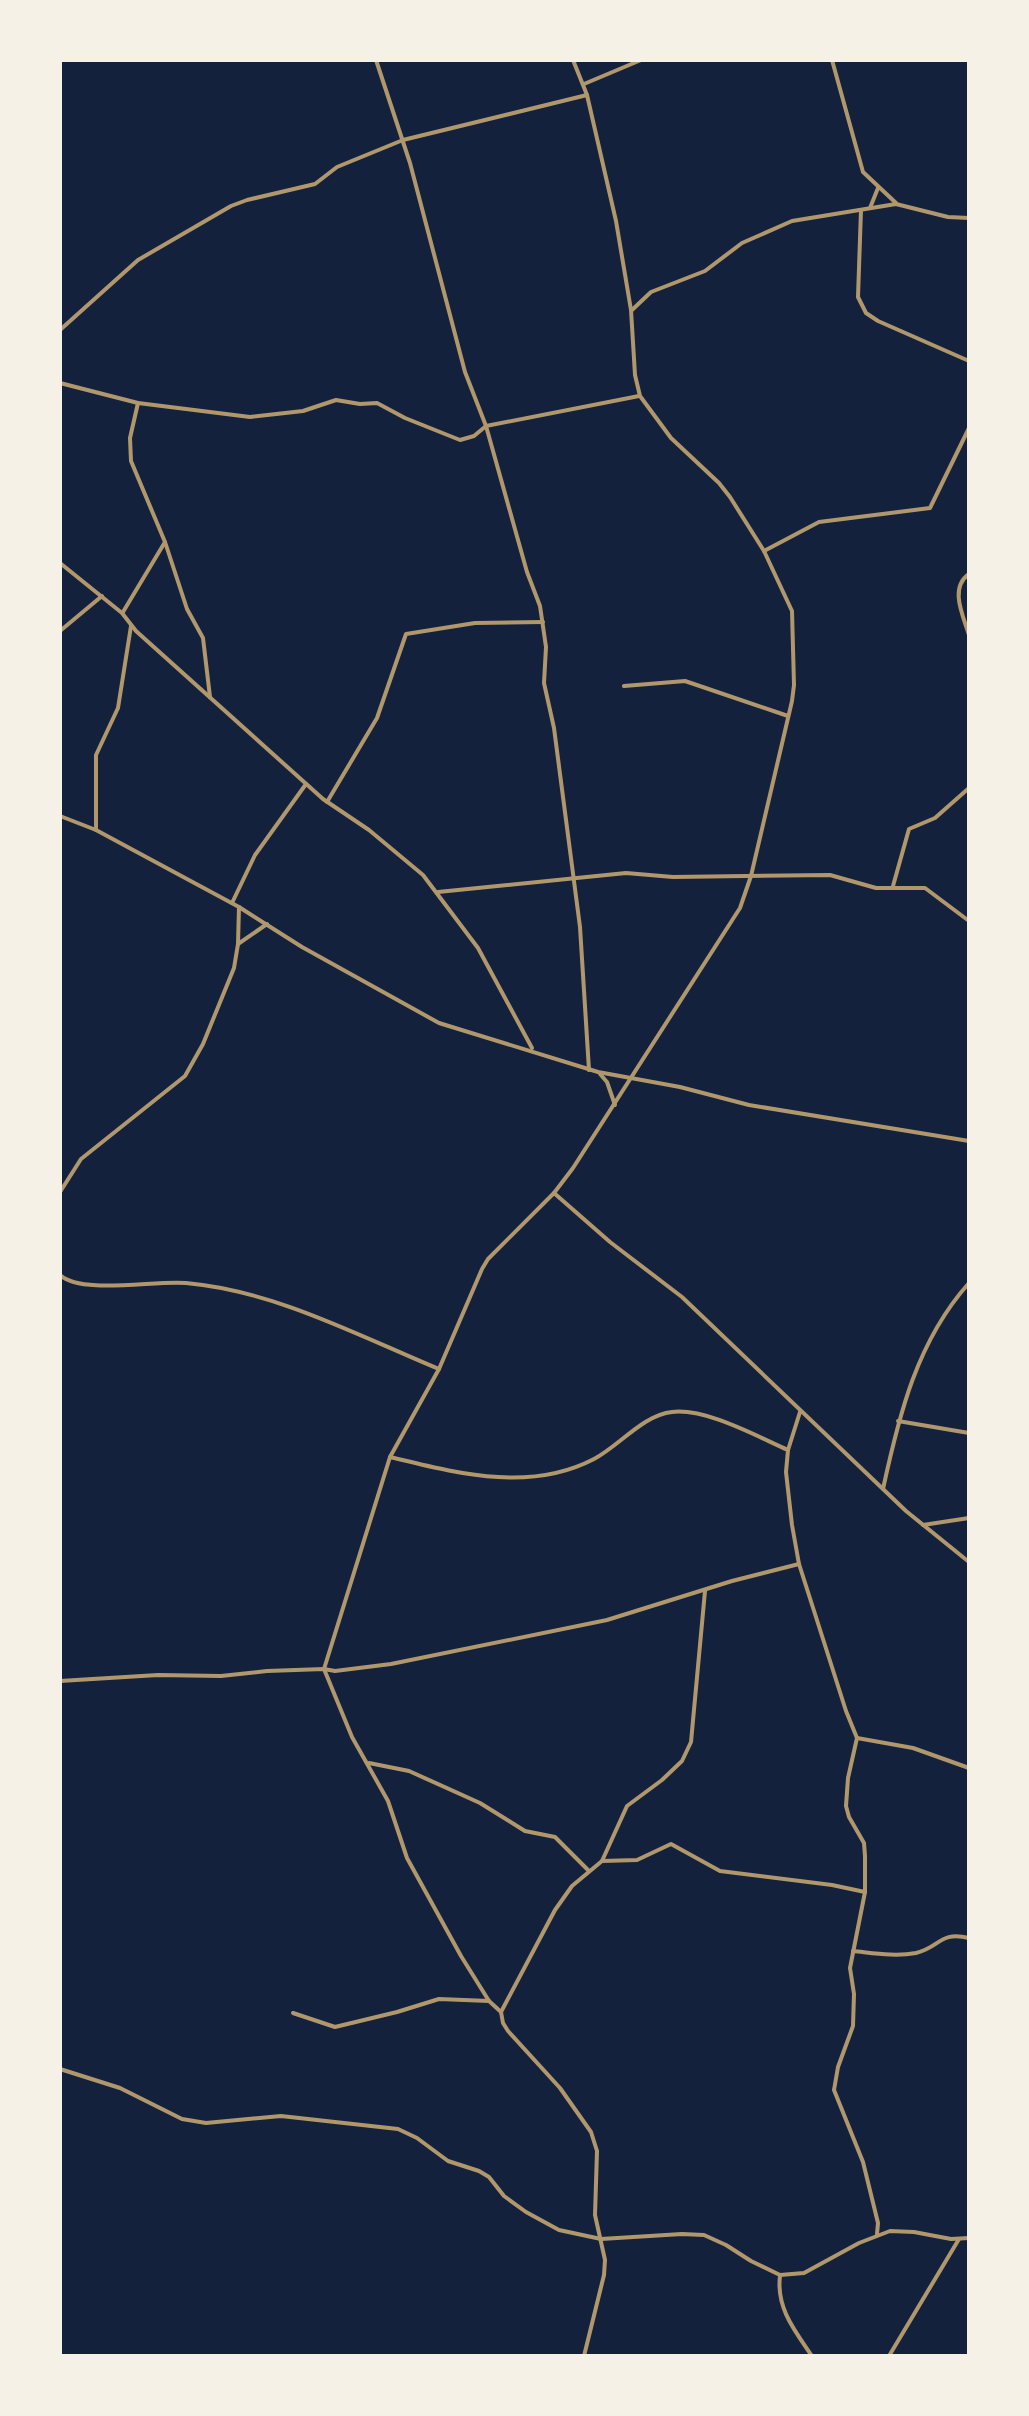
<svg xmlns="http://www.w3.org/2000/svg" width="1029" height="2416" font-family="Lato,sans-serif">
  <rect width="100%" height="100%" fill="#14213d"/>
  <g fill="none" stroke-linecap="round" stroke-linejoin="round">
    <!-- minor -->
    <g stroke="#b1986c" stroke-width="4">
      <polyline points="376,60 410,163 465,372 486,426 527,572 540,606 546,647 544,683 554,728 580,927 589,1070"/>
      <polyline points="832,60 863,172 896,203"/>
      <polyline points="584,84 641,60"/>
      <polyline points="870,208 878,188"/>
      <polyline points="861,210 858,297 866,313 878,321 969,361"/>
      <polyline points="632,310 651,292 705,271 742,243 792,221 896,204 948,217 969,218"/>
      <polyline points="60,330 138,260 231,206 247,200 315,184 337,167 403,140 587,95"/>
      <polyline points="60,383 138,403 250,417 303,411 336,400 360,404 377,403 405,418 460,440 474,436 486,426 639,396"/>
      <polyline points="138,403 130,438 131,461 165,542 187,609 203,638 210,697"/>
      <polyline points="764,551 819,522 930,508 969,428"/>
      <polyline points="60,563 122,613 136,631 323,799 369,830 423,875 478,948 532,1048"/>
      <path d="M969 574C949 588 963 615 969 635"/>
      <polyline points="123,612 165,542"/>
      <polyline points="60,631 102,596"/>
      <polyline points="624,686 685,681 788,716"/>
      <polyline points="327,802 377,718 406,634 475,623 543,622"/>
      <polyline points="60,816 96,830 239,907 302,947 439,1023 598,1072 680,1087 749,1105 969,1141"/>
      <polyline points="96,830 96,755 118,708 131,626"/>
      <polyline points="893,886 909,829 935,818 969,788"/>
      <polyline points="438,892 626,873 673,877 830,875 876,888 925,888 969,921"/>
      <polyline points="232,903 255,855 306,784"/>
      <polyline points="238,944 267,924"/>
      <polyline points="600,1074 607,1082 615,1105"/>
      <polyline points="60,1192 81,1159 185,1076 203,1044 234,968 238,944 239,907"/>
      <polyline points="554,1193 610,1242 682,1297 906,1511 969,1562"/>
      <path d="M60 1275C82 1295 155 1280 186 1283 275 1291 357 1335 439 1369"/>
      <polyline points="800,1412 788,1450 786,1472 792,1525 799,1564 815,1614 846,1711 857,1738 848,1778 846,1806 849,1817 864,1843 865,1856 865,1892 850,1968 854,1994 853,2026 838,2067 834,2090 863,2162 878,2223 877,2234"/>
      <polyline points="898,1421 969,1433"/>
      <path d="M390 1457C457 1473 529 1493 594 1459 619 1446 643 1415 672 1412 706 1408 756 1436 788 1450"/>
      <path d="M883 1489C899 1415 917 1341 969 1283"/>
      <polyline points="923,1525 969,1518"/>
      <polyline points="60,1681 158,1675 221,1676 267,1671 324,1669 335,1671 391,1664 607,1620 732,1581 799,1564"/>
      <polyline points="857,1738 913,1748 969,1768"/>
      <polyline points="369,1763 409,1771 480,1803 525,1831 555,1837 588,1870"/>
      <polyline points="602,1861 637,1860 671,1844 720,1871 832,1885 865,1892"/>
      <path d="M853 1951C873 1953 895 1957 916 1953 941 1947 939 1931 969 1938"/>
      <polyline points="501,2012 489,2001 461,1956 407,1858 388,1801 352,1737 324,1669 390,1457 439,1369 482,1269 488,1259 554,1193 573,1168 740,908 751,876 792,701 794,685 792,611 764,551 730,497 719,483 671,438 640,396 635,375 631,310 616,221 587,95 573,60"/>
      <polyline points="293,2013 335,2027 397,2012 439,1999 489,2001"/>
      <polyline points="60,2069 120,2088 182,2119 206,2123 281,2116 398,2129 417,2138 448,2161 479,2171 489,2177 504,2196 526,2212 559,2230 601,2239 682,2234 704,2235 726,2245 751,2261 780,2275 804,2273 859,2243 890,2231 914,2232 951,2239 969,2238"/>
      <path d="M780 2276C776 2308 795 2331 812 2356"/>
      <polyline points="584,2356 604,2275 605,2260 595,2215 597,2151 591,2132 560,2088 508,2031 503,2023 501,2012 555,1910 572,1886 602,1861 627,1806 662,1780 682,1761 691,1742 705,1591"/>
      <polyline points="889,2356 959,2239"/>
    </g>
  </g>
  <!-- border -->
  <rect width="1029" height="2416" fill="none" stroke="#f6f1e7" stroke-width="124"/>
</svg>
